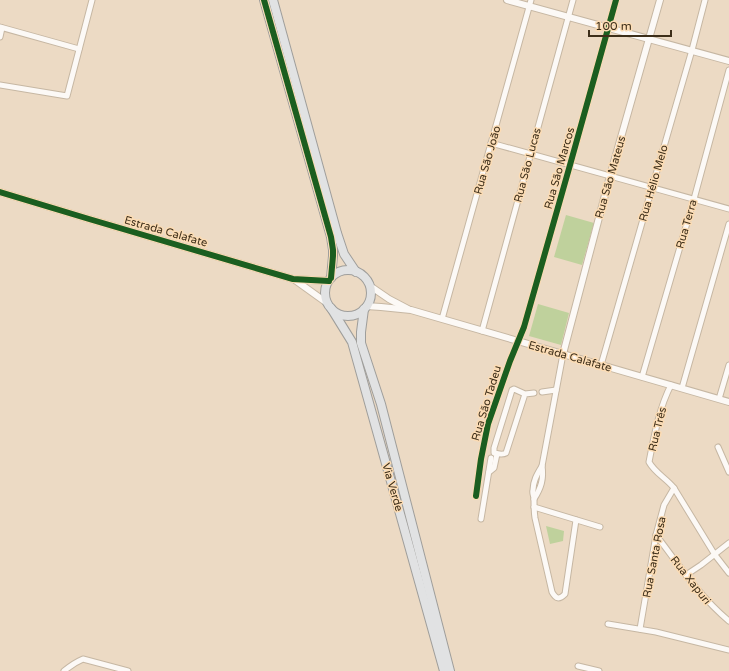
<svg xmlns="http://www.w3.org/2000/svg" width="729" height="671" font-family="'Varela Round',sans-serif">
  <rect width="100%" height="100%" fill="#ecdac4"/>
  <!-- park -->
  <g fill="#bfd19c">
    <polygon points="566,215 594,223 582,265 554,257"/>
    <polygon points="538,304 569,313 561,345 529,336"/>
    <polygon points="546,526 564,531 563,541 550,544"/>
  </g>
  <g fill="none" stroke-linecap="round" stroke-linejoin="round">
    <!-- minor casing -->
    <g stroke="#c6b7a3" stroke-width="7">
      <g id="minor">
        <polyline points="0,27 79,49"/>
        <polyline points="0,37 2,28"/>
        <polyline points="0,85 67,96 92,0"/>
        <polyline points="491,143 729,209"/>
        <polyline points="442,319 531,0"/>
        <polyline points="482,331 573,0"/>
        <polyline points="601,365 652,188 692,50 705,0"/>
        <polyline points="642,377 694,199 729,70"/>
        <path d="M671 385C659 408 654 437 649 462 655 473 666 478 674 488L715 555 729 573"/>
        <polyline points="682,388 729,224"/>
        <polyline points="542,392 556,390"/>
        <path d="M525 394 506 453C503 455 498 454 494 453V448L512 390 514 389 525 394 534 393"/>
        <polyline points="719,399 729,365"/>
        <polyline points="718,447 729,472"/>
        <path d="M542 466C537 474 533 481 533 490 532 493 534 496 534 499 534 505 534 512 535 518L552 592C556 599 559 600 565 594L576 520"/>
        <polyline points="489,472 494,468 497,454"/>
        <polyline points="476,496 481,459 488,424 510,361 524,327 570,165 616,0"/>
        <path d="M534 499C541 488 544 479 542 466L563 354"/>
        <polyline points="534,507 600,527"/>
        <polyline points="481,519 491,458"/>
        <path d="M656 535C679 565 700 597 729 621"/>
        <polyline points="686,575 701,565 729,543"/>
        <polyline points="608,624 656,632 729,650"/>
        <polyline points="640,629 656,535 664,505 674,488"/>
        <polyline points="578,666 599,671"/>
        <path d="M64 671C70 666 76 662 83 659L128 671"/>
      </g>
    </g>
    <!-- tertiary casing -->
    <g stroke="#c6b7a3" stroke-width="8">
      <g id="tertiary">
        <polyline points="507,0 729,61"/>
        <polyline points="0,192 89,219 293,279 329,281"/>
        <polyline points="295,280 327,303"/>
        <polyline points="370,286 389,299 408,309"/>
        <polyline points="366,306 381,307 411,310 729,402"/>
        <polyline points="563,354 610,176 660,0"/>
      </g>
    </g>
    <!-- primary casing -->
    <g stroke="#9f9e9b" stroke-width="10">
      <g id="primary">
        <polyline points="264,0 331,237 333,250 333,256 331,278"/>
        <polyline points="273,0 337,233 344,254 356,272"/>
        <circle cx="348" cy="293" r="23"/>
        <polyline points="331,308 352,342 444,671"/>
        <polyline points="364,309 361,332 361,343 381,404 450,671"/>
      </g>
    </g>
    <!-- minor -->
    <use href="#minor" stroke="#fcf9f6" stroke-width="5"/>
    <!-- tertiary -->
    <use href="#tertiary" stroke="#fcf9f6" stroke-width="6"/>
    <!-- primary -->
    <use href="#primary" stroke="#e1e2e3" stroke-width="8"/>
    <!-- cycleway casing -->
    <g stroke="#fcdcb4" stroke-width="8">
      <g id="cycleway">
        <polyline points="264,0 331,237 333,250 333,256 331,278"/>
        <polyline points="0,192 89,219 293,279 329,281"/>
        <polyline points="476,496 481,459 488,424 510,361 524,327 570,165 616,0"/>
      </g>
    </g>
    <!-- cycleway -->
    <use href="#cycleway" stroke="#1b5e20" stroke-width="6"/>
  </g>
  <g text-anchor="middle" stroke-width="3" stroke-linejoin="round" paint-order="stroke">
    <!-- street labels -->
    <g font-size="11" fill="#3d2e19" stroke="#fcdcb4">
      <text transform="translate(487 160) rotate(-74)" y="4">Rua São João</text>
      <text transform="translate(527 165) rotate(-75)" y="4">Rua São Lucas</text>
      <text transform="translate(559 168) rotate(-74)" y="4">Rua São Marcos</text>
      <text transform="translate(610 177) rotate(-74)" y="4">Rua São Mateus</text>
      <text transform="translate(653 183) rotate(-74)" y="4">Rua Hélio Melo</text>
      <text transform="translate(686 224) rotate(-74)" y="4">Rua Terra</text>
      <text transform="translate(166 231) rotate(16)" y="4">Estrada Calafate</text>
      <text transform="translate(570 356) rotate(16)" y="4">Estrada Calafate</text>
      <text transform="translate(486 403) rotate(-73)" y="4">Rua São Tadeu</text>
      <text transform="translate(657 429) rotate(-76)" y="4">Rua Três</text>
      <text transform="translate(393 487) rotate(74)" y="4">Via Verde</text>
      <text transform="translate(654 557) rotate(-79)" y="4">Rua Santa Rosa</text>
      <text transform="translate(691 580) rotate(52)" y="4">Rua Xapuri</text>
    </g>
  </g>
  <!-- scale -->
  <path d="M589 30v6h82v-6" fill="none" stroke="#3d2e19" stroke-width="2"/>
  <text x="595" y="30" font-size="12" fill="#3d2e19" stroke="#fcdcb4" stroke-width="3" paint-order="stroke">100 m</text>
</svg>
